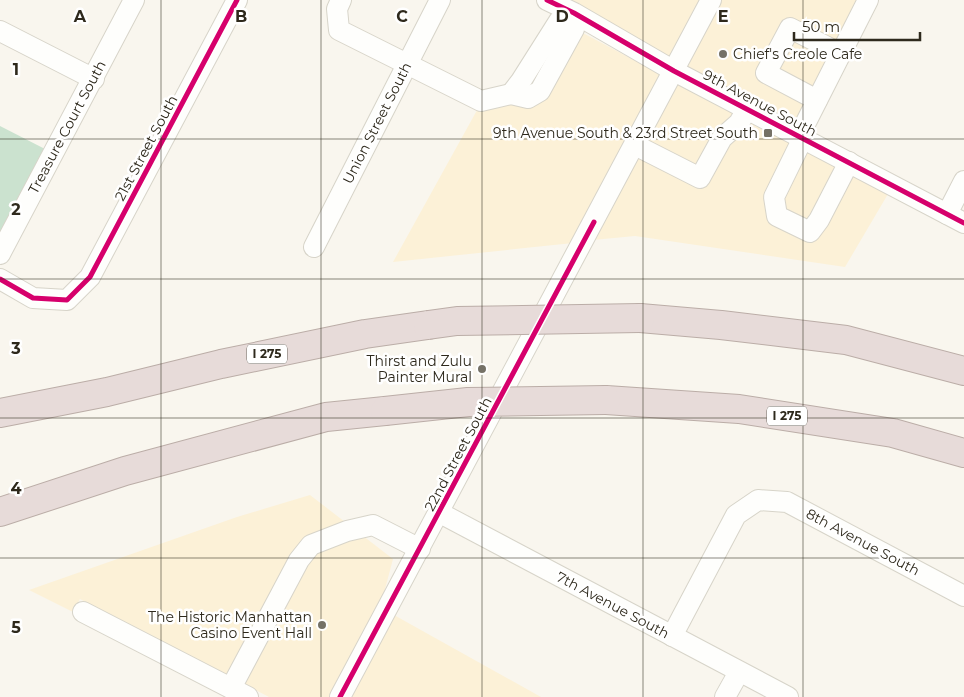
<svg xmlns="http://www.w3.org/2000/svg" width="964" height="697" font-family="Montserrat,sans-serif">
  <rect width="100%" height="100%" fill="#f9f6ee"/>
  <!-- built -->
  <g fill="#fcf1d7">
    <polygon points="562,0 701,0 671,58"/>
    <polygon points="721,0 859,0 796,123 686,66"/>
    <polygon points="566,24 662,75 573,243 393,262 481,103 499,105 532,83 536,80"/>
    <polygon points="677,84 888,194 845,267 635,236 593,240"/>
    <polygon points="310,495 393,559 381,604 330,697 269,697 80,599 73,612 29,590 237,517"/>
    <polygon points="394,615 541,697 350,697"/>
  </g>
  <!-- green -->
  <polygon fill="#cbe2cf" points="0,126 45,149 0,233"/>
  <g fill="none" stroke-linecap="round" stroke-linejoin="round">
    <!-- minor casing -->
    <g stroke="#d7d4c9" stroke-width="22">
      <g id="minor">
        <polyline points="341,0 337,9 339,30 481,101 511,94 528,98 540,91 574,29 570,20"/>
        <polyline points="547,0 574,13 674,71 964,223"/>
        <polyline points="0,31 94,79"/>
        <polyline points="511,94 521,81 559,21 570,20"/>
        <polyline points="817,100 766,73 790,28 841,54"/>
        <polyline points="799,136 868,0"/>
        <polyline points="803,138 774,197 777,216 810,232 819,220 849,162"/>
        <polyline points="635,145 700,178 722,138 739,123 747,109"/>
        <polyline points="947,214 964,181"/>
        <polyline points="314,247 440,0"/>
        <polyline points="0,254 134,0"/>
        <polyline points="0,279 33,298 67,300 90,277 237,0"/>
        <polyline points="440,513 788,697"/>
        <polyline points="83,612 248,697"/>
        <polyline points="672,636 736,515 758,500 787,502 964,596"/>
        <polyline points="231,688 299,560 311,545 347,531 373,525 420,549"/>
        <polyline points="340,697 711,0"/>
        <polyline points="725,697 739,672"/>
      </g>
    </g>
    <!-- highway casing -->
    <g stroke="#bbada7" stroke-width="30">
      <g id="highway">
        <polyline points="640,318 721,325 846,340 964,371"/>
        <polyline points="606,400 739,409 893,433 964,453"/>
        <polyline points="0,413 107,392 221,364 365,334 428,325"/>
        <polyline points="0,512 125,471 326,417 385,411"/>
      </g>
    </g>
    <!-- minor -->
    <use href="#minor" stroke="#fefefc" stroke-width="20"/>
    <!-- highway -->
    <use href="#highway" stroke="#e7dbd9" stroke-width="28"/>
    <!-- highway-bridge casing -->
    <g stroke="#bbada7" stroke-width="30" stroke-linecap="butt">
      <g id="highway-bridge">
        <polyline points="428,325 457,321 640,318"/>
        <polyline points="385,411 468,402 606,400"/>
      </g>
    </g>
    <!-- highway-bridge -->
    <use href="#highway-bridge" stroke="#e7dbd9" stroke-width="28"/>
    <!-- cycleway casing -->
    <g stroke="#fff" stroke-width="8">
      <g id="cycleway">
        <polyline points="547,0 574,13 674,71 964,223"/>
        <polyline points="0,279 33,298 67,300 90,277 237,0"/>
        <polyline points="340,697 594,222"/>
      </g>
    </g>
    <!-- cycleway -->
    <use href="#cycleway" stroke="#d6006c" stroke-width="5"/>
  </g>
  <!-- grid -->
  <path fill="none" stroke="#2e291c" stroke-width="1" stroke-opacity="0.55" d="M161 0V697M321 0V697M482 0V697M643 0V697M803 0V697M0 139H964M0 279H964M0 418H964M0 558H964"/>
  <!-- markers -->
  <g fill="#757166" stroke="#fff" stroke-width="2">
    <circle cx="723" cy="54" r="5"/>
    <rect x="763" y="128" width="10" height="10" rx="2.5"/>
    <circle cx="482" cy="369" r="5"/>
    <circle cx="322" cy="625" r="5"/>
  </g>
  <g text-anchor="middle" stroke-width="5" stroke-linejoin="round" paint-order="stroke">
    <!-- shield labels -->
    <g fill="#fff" stroke="#6d6960" stroke-width="1">
      <rect x="247" y="344.5" width="40" height="19" rx="4"/>
      <rect x="767" y="406.5" width="40" height="19" rx="4"/>
    </g>
    <g font-size="12" font-weight="bold" fill="#2e291c">
      <text x="267" y="358">I 275</text>
      <text x="787" y="420">I 275</text>
    </g>
    <!-- poi labels -->
    <g font-size="14" fill="#2e291c" stroke="#fff" text-anchor="end">
      <text x="733" y="59" text-anchor="start">Chief's Creole Cafe</text>
      <text x="758" y="138">9th Avenue South &amp; 23rd Street South</text>
      <text x="472" y="366">Thirst and Zulu<tspan x="472" dy="16">Painter Mural</tspan></text>
      <text x="312" y="622">The Historic Manhattan<tspan x="312" dy="16">Casino Event Hall</tspan></text>
    </g>
    <!-- street labels -->
    <g font-size="14" fill="#2e291c" stroke="#fff">
      <text transform="translate(760 103) rotate(28)" y="5">9th Avenue South</text>
      <text transform="translate(377 123) rotate(-63)" y="5">Union Street South</text>
      <text transform="translate(67 127) rotate(-62)" y="5">Treasure Court South</text>
      <text transform="translate(146 148) rotate(-62)" y="5">21st Street South</text>
      <text transform="translate(458 454) rotate(-62)" y="5">22nd Street South</text>
      <text transform="translate(863 542) rotate(28)" y="5">8th Avenue South</text>
      <text transform="translate(613 605) rotate(28)" y="5">7th Avenue South</text>
    </g>
  </g>
  <g font-size="16" text-anchor="middle" font-weight="bold" fill="#2e291c" stroke="#fff" stroke-width="5" stroke-linejoin="round" paint-order="stroke">
    <text x="80" y="22">A</text>
    <text x="241" y="22">B</text>
    <text x="402" y="22">C</text>
    <text x="562" y="22">D</text>
    <text x="723" y="22">E</text>
    <text x="16" y="75">1</text>
    <text x="16" y="215">2</text>
    <text x="16" y="354">3</text>
    <text x="16" y="494">4</text>
    <text x="16" y="633">5</text>
  </g>
  <!-- scale -->
  <path d="M794 32v8h126v-8" fill="none" stroke="#2e291c" stroke-width="2.5"/>
  <text x="802" y="32" font-size="15" fill="#2e291c" stroke="#ffffff" stroke-width="4" paint-order="stroke">50 m</text>
</svg>
